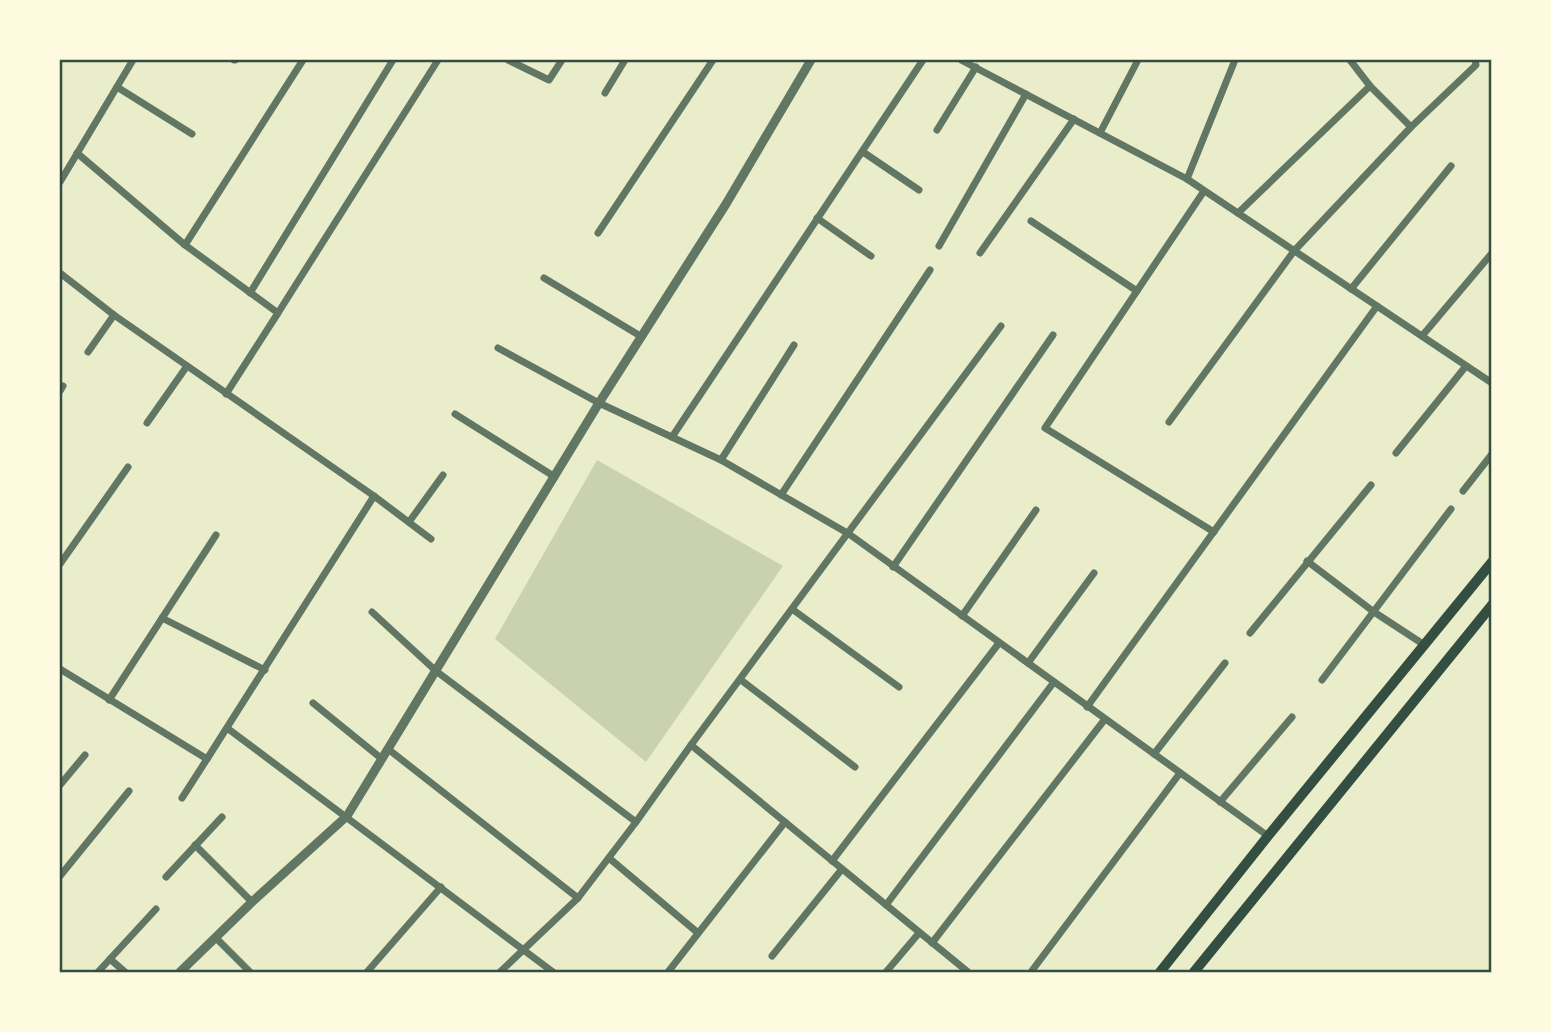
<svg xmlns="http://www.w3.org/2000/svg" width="1551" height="1032" font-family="Poppins,sans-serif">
  <rect width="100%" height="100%" fill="#e9edc9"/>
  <!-- green -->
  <polygon fill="#cad2ad" points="597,460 783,566 646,762 495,639"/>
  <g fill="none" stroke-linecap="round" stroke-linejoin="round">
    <!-- minor -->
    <g stroke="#617663" stroke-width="7">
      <polyline points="234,60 235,60"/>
      <polyline points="508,60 549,80 562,60"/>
      <polyline points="961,60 1187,179 1492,383"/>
      <polyline points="1350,60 1370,86 1411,127"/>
      <polyline points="117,87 192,134"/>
      <polyline points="605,93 625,60"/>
      <polyline points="937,130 976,67"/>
      <polyline points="1100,133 1138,60"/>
      <polyline points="863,152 919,190"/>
      <polyline points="77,153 185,245 278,313 226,394"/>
      <polyline points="1187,179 1235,60"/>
      <polyline points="60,182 133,60"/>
      <polyline points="1204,191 1045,428 1214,532"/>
      <polyline points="1238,213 1370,86"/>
      <polyline points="817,218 871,256"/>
      <polyline points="1031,221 1137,291"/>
      <polyline points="598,233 713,60"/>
      <polyline points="185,245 303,60"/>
      <polyline points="939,246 1026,94"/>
      <polyline points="980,253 1074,119"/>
      <polyline points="60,273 114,315 374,496 431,539"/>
      <polyline points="544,278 642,337"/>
      <polyline points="1351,289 1451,166"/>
      <polyline points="250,293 393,60"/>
      <polyline points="278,313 438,60"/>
      <polyline points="1422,336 1492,253"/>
      <polyline points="498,348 599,403 721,460 849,534 1268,836"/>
      <polyline points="88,352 114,315"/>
      <polyline points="60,391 63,386"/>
      <polyline points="455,414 555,477"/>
      <polyline points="1169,422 1294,251 1411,127 1476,65 1475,60"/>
      <polyline points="147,423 187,366"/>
      <polyline points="672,437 923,60"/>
      <polyline points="1396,453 1466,366"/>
      <polyline points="721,460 794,345"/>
      <polyline points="1463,491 1492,454"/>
      <polyline points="781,495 930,270"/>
      <polyline points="409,522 443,475"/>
      <polyline points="1307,561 1374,612 1423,644"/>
      <polyline points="60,564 128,467"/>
      <polyline points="893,567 1053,335"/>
      <polyline points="792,609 899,687"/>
      <polyline points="372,612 436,671 636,822"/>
      <polyline points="962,616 1036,510"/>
      <polyline points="162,618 265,670"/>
      <polyline points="1250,633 1371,485"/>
      <polyline points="1028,663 1094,573"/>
      <polyline points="60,669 207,759 374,496"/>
      <polyline points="741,680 855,767"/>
      <polyline points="1322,680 1451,509"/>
      <polyline points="109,700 216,535"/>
      <polyline points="313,703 382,759"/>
      <polyline points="1087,707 1377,306"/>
      <polyline points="227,728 553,972"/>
      <polyline points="691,745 968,972"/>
      <polyline points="388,749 578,898"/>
      <polyline points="1154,754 1225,663"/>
      <polyline points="60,785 85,755"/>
      <polyline points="182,798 207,759"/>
      <polyline points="1220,802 1292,717"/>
      <polyline points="195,845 252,902"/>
      <polyline points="609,858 698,933"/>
      <polyline points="832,861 999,643"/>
      <polyline points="60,876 129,791"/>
      <polyline points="166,877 222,817"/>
      <polyline points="886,905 1054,682"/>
      <polyline points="216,938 250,972"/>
      <polyline points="932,943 1105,719"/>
      <polyline points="772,956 842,869"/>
      <polyline points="110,959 125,972"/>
      <polyline points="98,972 156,909"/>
      <polyline points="367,972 441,887"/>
      <polyline points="500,972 578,898 636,822 691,745 1001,326"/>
      <polyline points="668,972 785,822"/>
      <polyline points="886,972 919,933"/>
      <polyline points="1031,972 1180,773"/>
    </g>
    <!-- tertiary -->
    <polyline stroke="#617663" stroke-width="9" points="180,972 252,902 347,816 599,403 726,204 811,60"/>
    <!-- secondary -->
    <g stroke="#344e41" stroke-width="10">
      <polyline points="1160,972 1268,836 1492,562"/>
      <polyline points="1194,972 1492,605"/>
    </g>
  </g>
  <!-- border -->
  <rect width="1551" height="1032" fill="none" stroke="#fefae0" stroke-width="122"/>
  <rect x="61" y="61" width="1429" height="910" fill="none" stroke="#344e41" stroke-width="2.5"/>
</svg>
